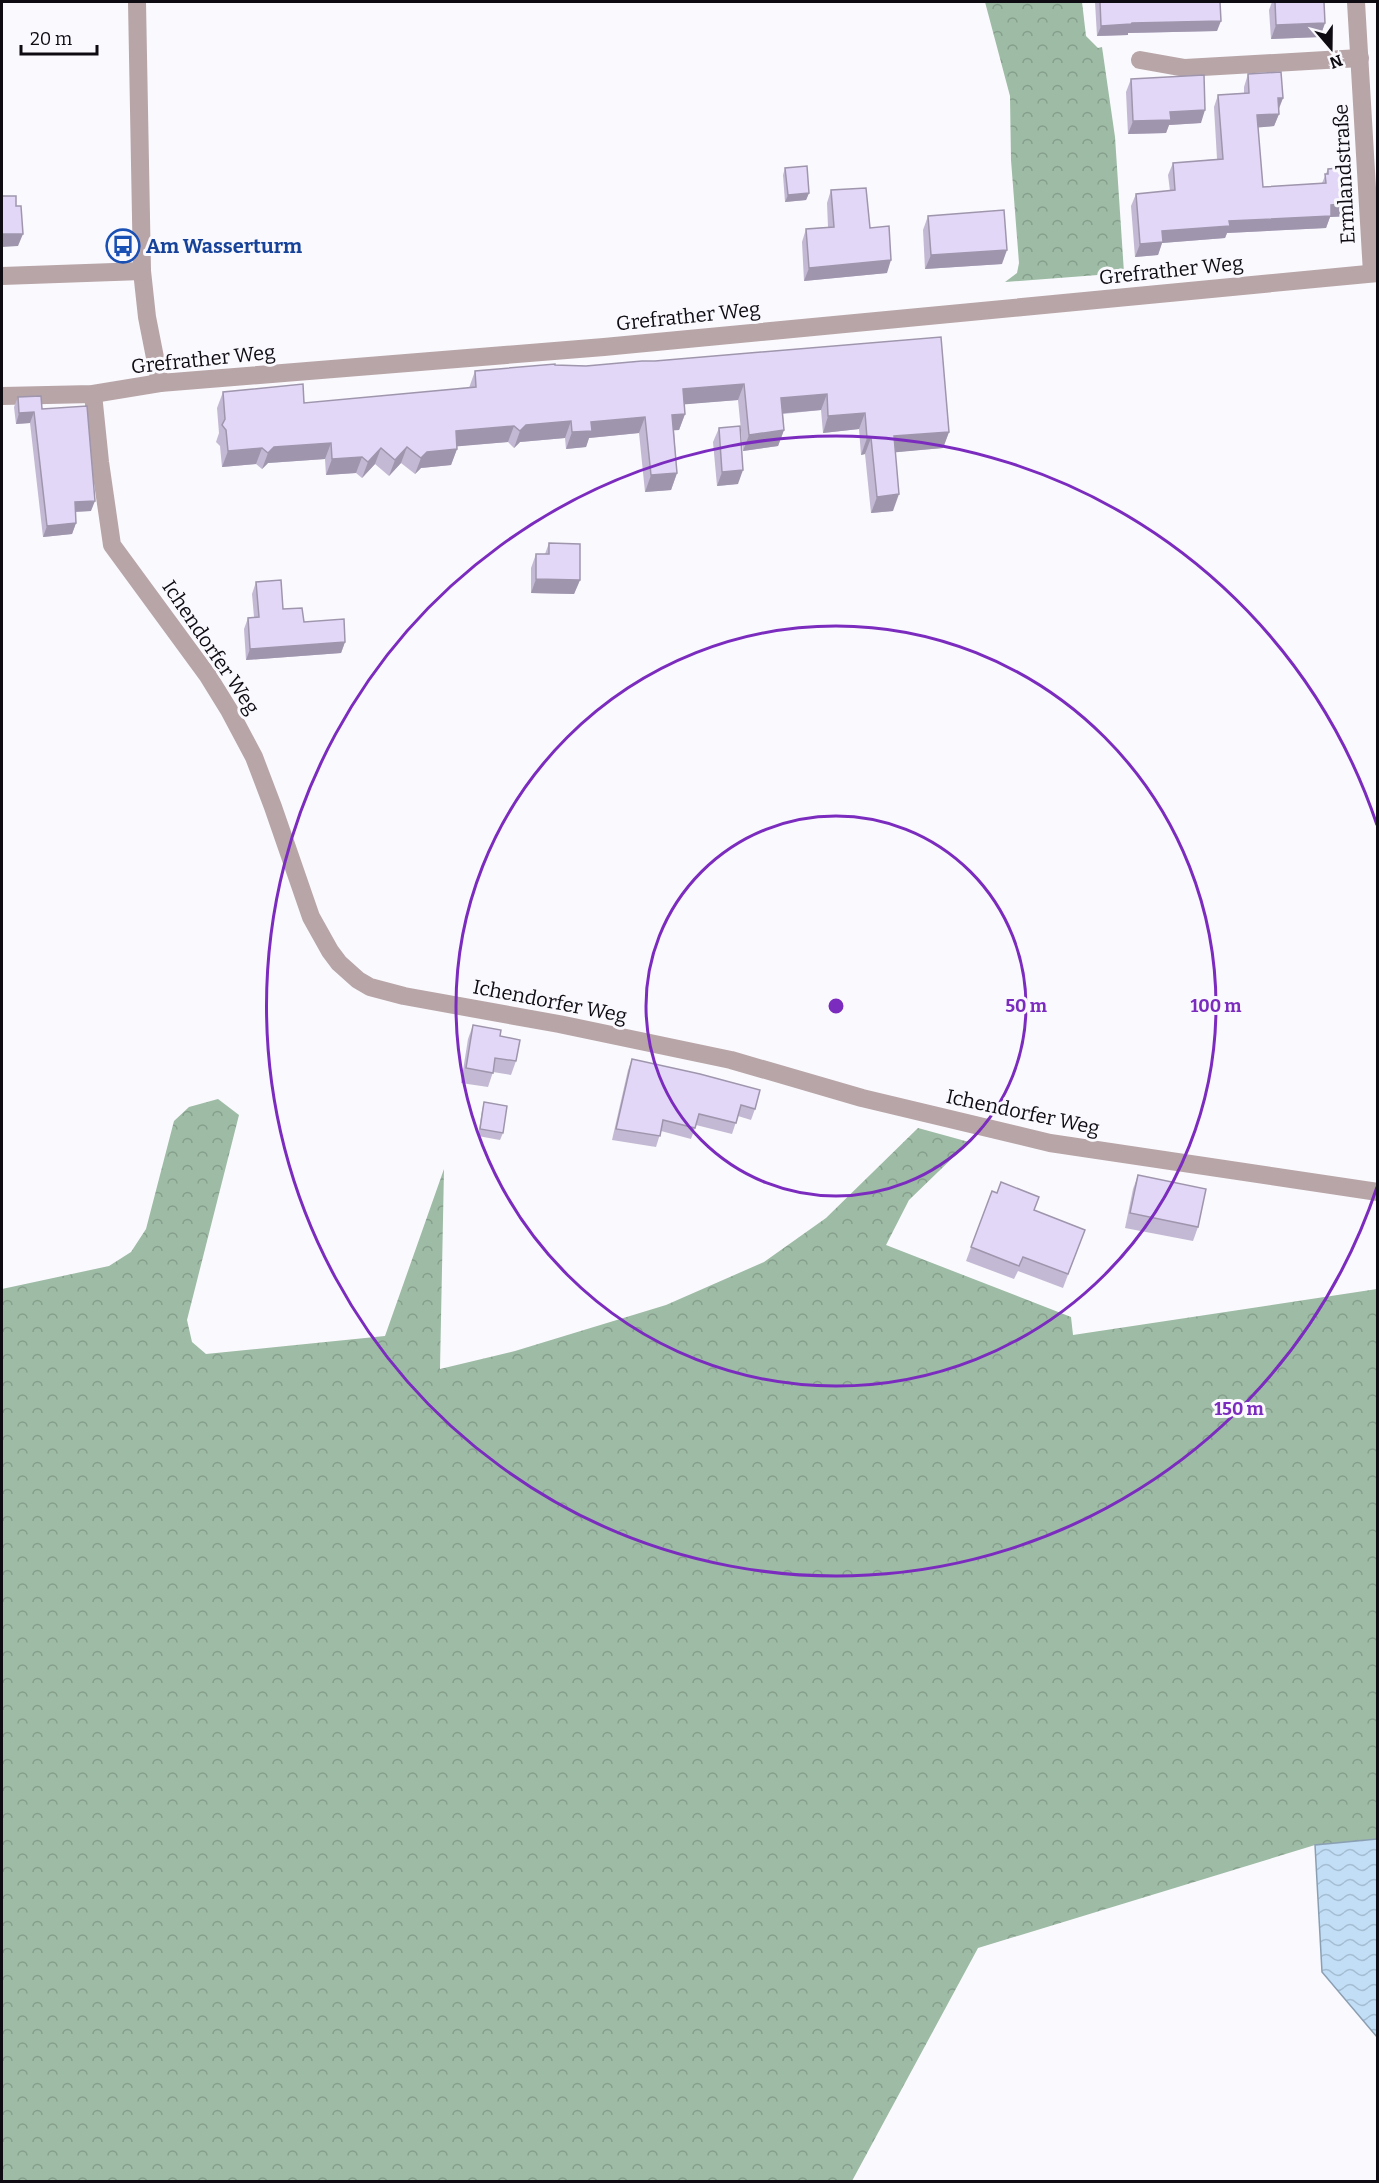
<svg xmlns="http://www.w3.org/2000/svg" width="1379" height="2183" font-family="Bitter,serif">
  <defs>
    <pattern id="forest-crowns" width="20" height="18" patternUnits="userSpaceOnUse" patternTransform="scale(1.5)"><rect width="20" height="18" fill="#9dbba5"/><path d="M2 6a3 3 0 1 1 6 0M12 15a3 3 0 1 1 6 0" fill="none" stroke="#869f8d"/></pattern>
    <pattern id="water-waves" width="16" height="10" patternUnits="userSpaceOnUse" patternTransform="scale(1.5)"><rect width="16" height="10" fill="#c1def6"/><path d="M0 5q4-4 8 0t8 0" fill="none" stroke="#a5bdd2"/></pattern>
  </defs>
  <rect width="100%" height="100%" fill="#faf9fd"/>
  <!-- forest -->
  <g fill="url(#forest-crowns)">
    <polygon points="985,2 1082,2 1086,36 1098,48 1102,47 1115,137 1124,273 1005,282 1017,273 1019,263 1011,160 1010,96"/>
    <polygon points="218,1099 239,1115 187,1320 192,1342 206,1354 385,1336 444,1169 440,1369 515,1351 666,1305 764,1262 826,1218 918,1128 969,1142 909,1200 886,1245 1071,1317 1073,1335 1377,1289 1377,1839 1315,1845 978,1948 852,2181 2,2181 2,1289 109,1266 131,1252 146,1229 174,1121 189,1107"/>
  </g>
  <!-- water -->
  <polygon fill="url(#water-waves)" stroke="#8b9fb2" stroke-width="1.5" points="1377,1839 1378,1839 1377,2037 1322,1972 1315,1845"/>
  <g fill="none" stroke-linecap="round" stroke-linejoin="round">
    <!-- minor -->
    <g stroke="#b7a5a8" stroke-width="18">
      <polyline points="137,2 142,271 147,317 160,383"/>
      <polyline points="1356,2 1372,273"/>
      <polyline points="1140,60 1185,68 1360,58"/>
      <polyline points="2,276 142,271"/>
      <polyline points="93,394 100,462 112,545 208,676 229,710 254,757 273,807 311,917 330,951 339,963 358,980 370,987 404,996 559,1024 731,1060 862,1098 1050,1143 1378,1192"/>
      <polyline points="2,396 93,394 160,383 604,347 1378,273"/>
    </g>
  </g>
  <!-- wall -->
  <g fill="#c3b9d4">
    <polygon points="1095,2 1220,2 1217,31 1128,33 1128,35 1097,36"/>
    <polygon points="1272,2 1324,2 1325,23 1320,37 1271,39 1269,10"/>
    <polygon points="1248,74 1283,98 1279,109 1279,114 1274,126 1258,127 1263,187 1322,183 1328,169 1350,216 1330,217 1326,228 1227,233 1225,238 1162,243 1158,255 1135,257 1131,206 1136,194 1170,191 1168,175 1173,163 1217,159 1214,107 1218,95 1244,93 1244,87"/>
    <polygon points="1131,79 1201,123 1169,125 1166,133 1128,134 1126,92"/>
    <polygon points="785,168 809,193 806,200 785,202 783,175"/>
    <polygon points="831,190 870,228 887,273 804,281 802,242 806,229 828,227 827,203"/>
    <polygon points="928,216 1002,264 925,269 923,230"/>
    <polygon points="941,337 949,432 943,448 895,452 893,511 871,513 865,454 861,455 859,429 823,433 821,410 783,414 784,430 778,446 743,451 738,400 684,404 685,414 679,430 674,430 677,473 671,490 645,492 639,433 589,438 586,447 566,449 565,438 520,442 514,448 508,442 457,446 457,449 451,465 421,468 415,474 401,463 389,476 375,464 362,478 356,473 326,475 325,459 268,463 262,469 256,464 222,467 220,446 216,442 219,433 217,408 223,392 304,403 469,388 475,371 555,365 586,366 655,361"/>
    <polygon points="18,397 42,409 91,511 75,512 76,523 72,534 43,537 30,423 16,424 14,407"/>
    <polygon points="719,428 738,484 717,486 713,442"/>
    <polygon points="549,543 580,580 574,594 531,593 531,568 536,554 545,554"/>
    <polygon points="256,582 283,609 304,622 345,642 341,653 246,660 244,629 248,618 254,617 252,594"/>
    <polygon points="473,1025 500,1036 516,1061 511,1075 493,1072 488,1087 461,1083 468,1039"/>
    <polygon points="632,1059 755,1109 751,1120 738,1116 732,1134 696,1125 691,1139 661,1131 656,1147 612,1140 628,1070"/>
    <polygon points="484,1102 503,1133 500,1140 478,1136 482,1110"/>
    <polygon points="1138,1175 1198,1227 1193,1241 1125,1228 1133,1189"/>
    <polygon points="992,1191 1034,1210 1085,1230 1063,1288 1018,1271 1014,1279 966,1261"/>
  </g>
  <!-- shaded-wall -->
  <g fill="#9f96ad">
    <polygon points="1221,21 1217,31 1128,33 1128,35 1097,36 1101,26 1132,23"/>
    <polygon points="1325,23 1320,37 1271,39 1276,25"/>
    <polygon points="1278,98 1283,98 1278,110"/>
    <polygon points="1205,110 1201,123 1169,125 1166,133 1128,134 1133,121 1170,112"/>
    <polygon points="1279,114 1274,126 1253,128 1257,115"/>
    <polygon points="809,193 806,200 785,202 788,195"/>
    <polygon points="1354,203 1350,216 1330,217 1326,228 1227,233 1225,238 1162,243 1158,255 1135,257 1140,244 1162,231 1331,205"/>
    <polygon points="2,234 23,234 18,246 2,247"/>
    <polygon points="1007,250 1002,264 925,269 931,255"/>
    <polygon points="891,260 887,273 804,281 809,268"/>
    <polygon points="744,384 738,400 677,405 683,389"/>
    <polygon points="827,394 821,410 775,414 781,398"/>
    <polygon points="34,412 30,423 16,424 19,413"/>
    <polygon points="865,413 859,429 823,433 828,416"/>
    <polygon points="685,414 679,430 666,431 672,415"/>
    <polygon points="645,417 639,433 589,438 586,447 566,449 572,432 591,422"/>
    <polygon points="571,421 565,438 520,442 514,448 520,431 526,425"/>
    <polygon points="514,426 508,442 450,447 456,431"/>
    <polygon points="784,430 778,446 743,451 749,435"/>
    <polygon points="949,432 943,448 888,453 894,436"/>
    <polygon points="867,438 871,438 865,454 861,455"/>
    <polygon points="331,443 325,459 268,463 262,469 268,453 274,447"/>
    <polygon points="407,447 401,463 389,476 395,460"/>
    <polygon points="262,448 256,464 222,467 228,451"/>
    <polygon points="381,448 375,464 362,478 368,462"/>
    <polygon points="457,449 451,465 421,468 415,474 421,458 427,452"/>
    <polygon points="362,457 356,473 326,475 332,459"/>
    <polygon points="743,470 738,484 717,486 722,472"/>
    <polygon points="677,473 671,490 645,492 651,475"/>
    <polygon points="899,494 893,511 871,513 877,497"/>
    <polygon points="95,501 91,511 71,512 75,502"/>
    <polygon points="76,523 72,534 43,537 47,526"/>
    <polygon points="536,579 580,580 574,594 531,593"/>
    <polygon points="345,642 341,653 246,660 250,649"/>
  </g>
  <!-- building -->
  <g fill="#e3d7f7" stroke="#9f96ad" stroke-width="1.5">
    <polygon points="1100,2 1220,2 1221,21 1132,23 1131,24 1101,26"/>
    <polygon points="1275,2 1324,2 1325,23 1276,25"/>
    <polygon points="1281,72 1283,98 1278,98 1279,114 1257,115 1263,187 1326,183 1325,174 1328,174 1328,169 1351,167 1354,203 1331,205 1331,216 1229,221 1230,226 1162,231 1163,242 1140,244 1136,194 1175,190 1173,163 1223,159 1218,95 1249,93 1248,74"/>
    <polygon points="1204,75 1205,110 1170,112 1171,120 1133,121 1131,79"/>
    <polygon points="807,166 809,193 788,195 785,168"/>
    <polygon points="866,188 870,228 889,226 891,260 809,268 806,229 834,227 831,190"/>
    <polygon points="2,196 16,196 16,206 21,206 23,234 2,234"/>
    <polygon points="1004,210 1007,250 931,255 928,216"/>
    <polygon points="941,337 949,432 894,436 899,494 877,497 871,438 867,438 865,413 828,416 827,394 781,398 784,430 749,435 744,384 683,389 685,414 672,415 677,473 651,475 645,417 591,422 592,431 572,432 571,421 526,425 520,431 514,426 456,431 457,449 427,452 421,458 407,447 395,460 381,448 368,462 362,457 332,459 331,443 274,447 268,453 262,448 228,451 226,430 222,425 225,419 223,392 303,384 304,403 476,387 475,371 555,364 555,365 586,366 642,361 655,361"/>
    <polygon points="41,396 42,409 87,406 95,501 75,502 76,523 47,526 34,412 19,413 18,397"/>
    <polygon points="740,426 743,470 722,472 719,428"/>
    <polygon points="549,543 580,544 580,580 536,579 536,554 549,554"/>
    <polygon points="281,580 283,609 302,608 304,622 344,619 345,642 250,649 248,618 259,617 256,582"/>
    <polygon points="473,1025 501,1030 500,1036 520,1040 516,1061 495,1058 493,1073 466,1068"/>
    <polygon points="632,1059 700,1074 760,1090 755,1109 741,1105 736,1123 699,1114 695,1128 663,1120 660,1136 616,1129"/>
    <polygon points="484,1102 507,1106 503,1133 480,1129"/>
    <polygon points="1138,1175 1206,1189 1198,1227 1130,1213"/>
    <polygon points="1001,1182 1039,1197 1034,1210 1085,1230 1068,1274 1023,1257 1019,1266 971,1247 992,1191 997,1193"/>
  </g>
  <!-- distance rings -->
  <g fill="none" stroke="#7b2cbf" stroke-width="3">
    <circle cx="836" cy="1006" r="190"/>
    <circle cx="836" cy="1006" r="380"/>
    <path d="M1377 1187A570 570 0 1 1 1377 825"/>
  </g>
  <!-- icons -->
  <defs>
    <g id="bus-ring" transform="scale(1.725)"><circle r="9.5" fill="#faf9fd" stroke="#1a4fb4" stroke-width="1.5"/><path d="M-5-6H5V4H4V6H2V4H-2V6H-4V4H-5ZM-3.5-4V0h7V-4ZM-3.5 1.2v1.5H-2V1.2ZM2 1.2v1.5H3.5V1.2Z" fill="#1a4fb4"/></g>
  </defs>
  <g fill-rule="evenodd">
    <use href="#bus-ring" x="123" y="246"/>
  </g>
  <g text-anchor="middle" stroke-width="6" stroke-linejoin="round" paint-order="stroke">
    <!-- street labels -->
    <g font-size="20" fill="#0e0b13" stroke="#faf9fd">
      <text transform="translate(1344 174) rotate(-93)" y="7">Ermlandstraße</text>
      <text transform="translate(1171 270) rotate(-6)" y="7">Grefrather Weg</text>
      <text transform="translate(688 316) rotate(-6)" y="7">Grefrather Weg</text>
      <text transform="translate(203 359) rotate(-6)" y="7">Grefrather Weg</text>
      <text transform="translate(211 647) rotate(56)" y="7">Ichendorfer Weg</text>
      <text transform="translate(550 1001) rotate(11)" y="7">Ichendorfer Weg</text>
      <text transform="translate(1023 1112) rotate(12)" y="7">Ichendorfer Weg</text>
    </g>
    <!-- transit labels -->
    <g font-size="20" font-weight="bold" fill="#164399" stroke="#faf9fd" text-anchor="start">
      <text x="146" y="253">Am Wasserturm</text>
    </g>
  </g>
  <circle cx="836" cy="1006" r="9" fill="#7b2cbf" stroke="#faf9fd" stroke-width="3"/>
  <g font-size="18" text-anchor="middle" font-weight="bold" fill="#7b2cbf" stroke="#faf9fd" stroke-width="6" stroke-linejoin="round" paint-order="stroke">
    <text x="1026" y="1012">50 m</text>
    <text x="1216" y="1012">100 m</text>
    <text x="1239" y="1415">150 m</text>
  </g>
  <!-- border -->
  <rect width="1379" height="2183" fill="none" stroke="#0e0b13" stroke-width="6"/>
  <!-- north arrow -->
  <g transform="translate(1331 48) rotate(160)" stroke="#faf9fd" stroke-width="4.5" paint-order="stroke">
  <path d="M0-4.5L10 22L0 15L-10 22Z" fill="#0e0b13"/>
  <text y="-9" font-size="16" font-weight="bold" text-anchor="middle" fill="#0e0b13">N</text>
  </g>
  <!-- scale -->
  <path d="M21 45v9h76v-9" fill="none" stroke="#0e0b13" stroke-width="3"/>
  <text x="30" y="45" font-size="18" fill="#0e0b13" stroke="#faf9fd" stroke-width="4.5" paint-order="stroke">20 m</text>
</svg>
